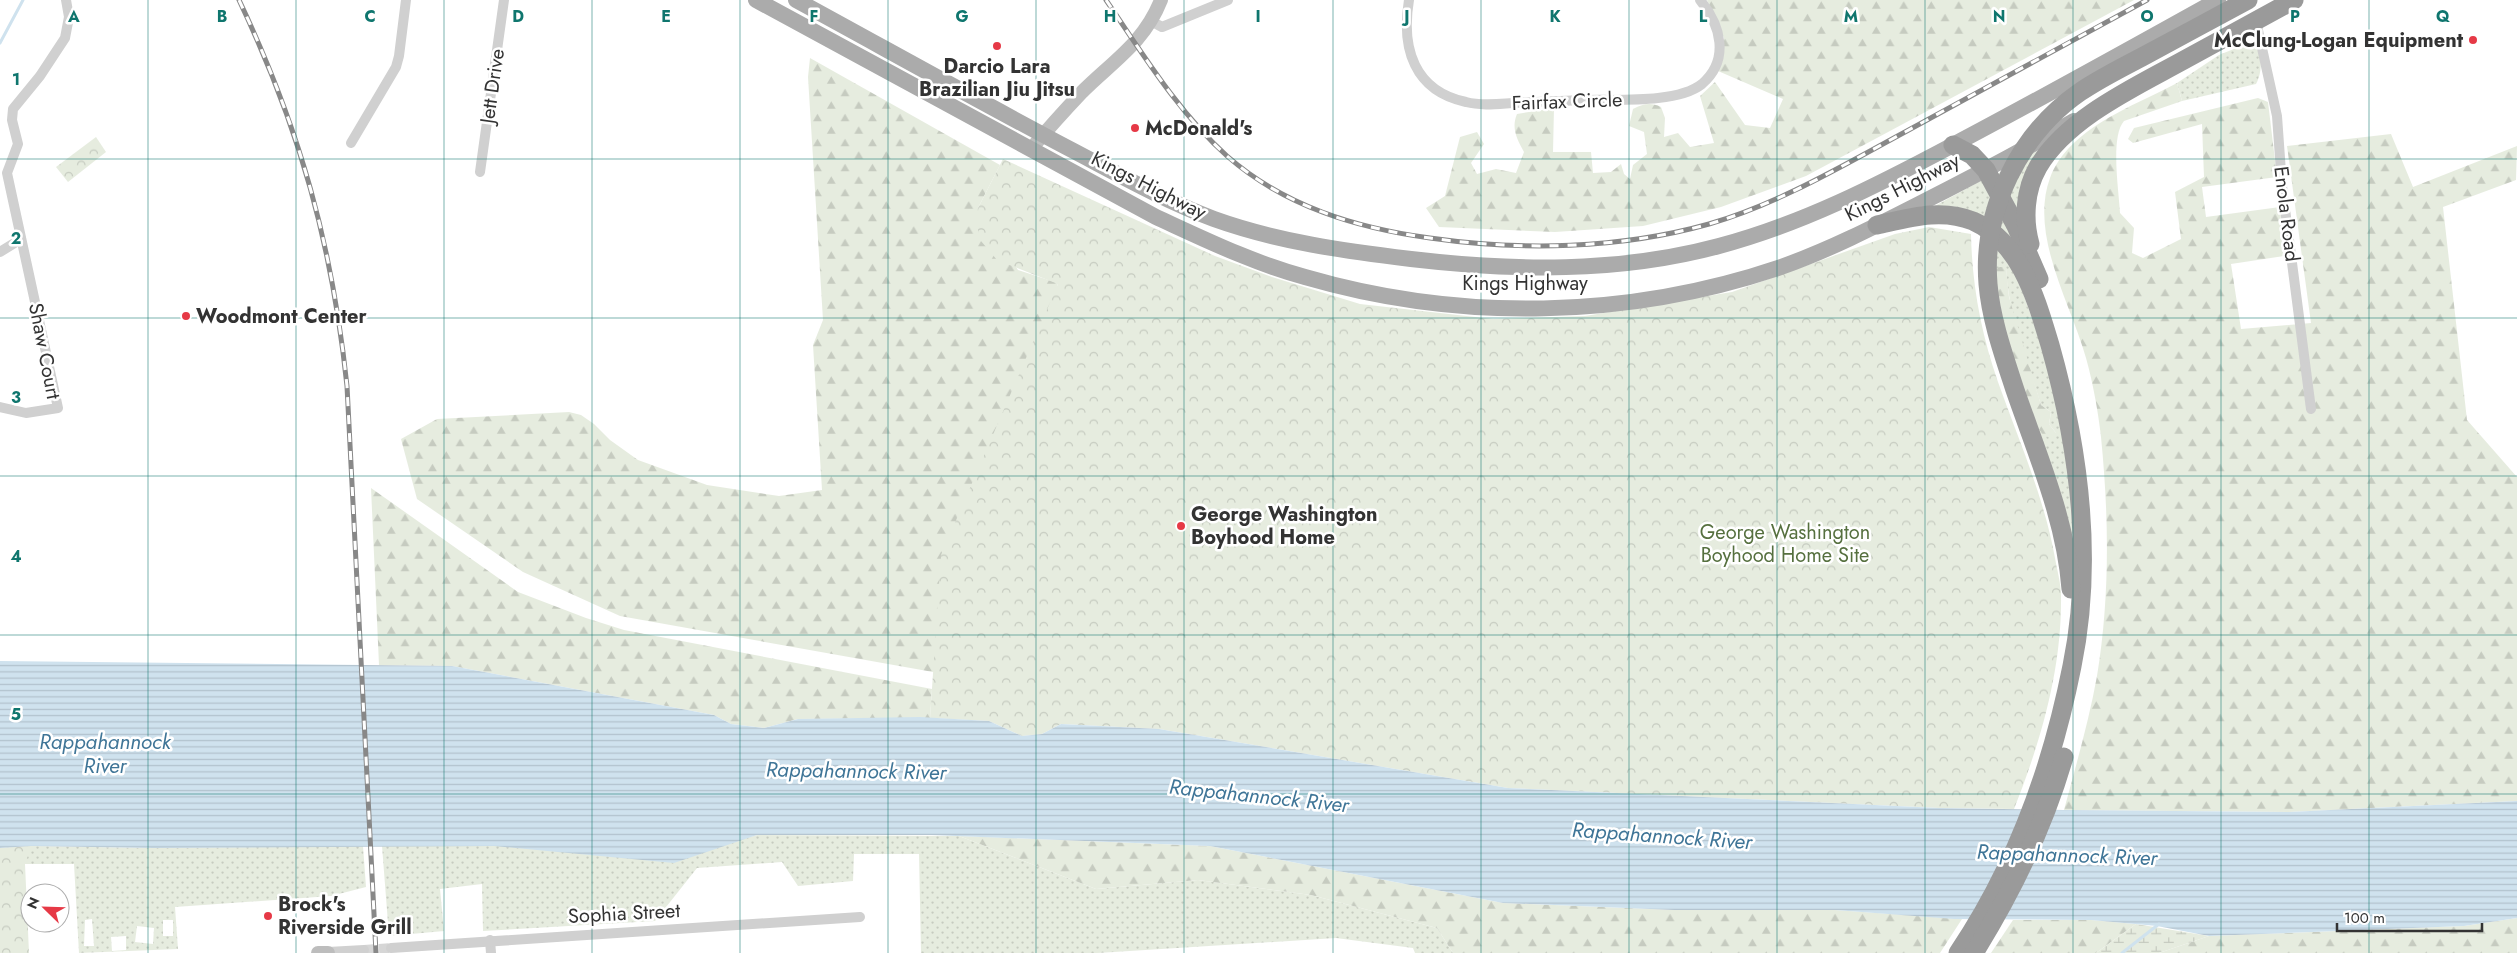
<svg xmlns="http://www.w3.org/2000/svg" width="2517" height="953" font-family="Jost,sans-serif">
  <defs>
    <pattern id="grass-dots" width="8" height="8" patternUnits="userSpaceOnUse" patternTransform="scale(1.25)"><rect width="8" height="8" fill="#e6ecdf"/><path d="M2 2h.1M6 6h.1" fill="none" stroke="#c6cbc0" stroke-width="1.8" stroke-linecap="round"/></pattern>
    <pattern id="forest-firs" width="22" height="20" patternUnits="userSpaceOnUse" patternTransform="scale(1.25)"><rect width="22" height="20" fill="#e6ecdf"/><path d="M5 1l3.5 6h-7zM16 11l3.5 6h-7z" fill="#c6cbc0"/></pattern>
    <pattern id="wetland-marsh" width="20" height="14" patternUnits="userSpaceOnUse" patternTransform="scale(1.25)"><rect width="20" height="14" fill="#e6ecdf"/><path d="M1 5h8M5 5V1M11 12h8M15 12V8" fill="none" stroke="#c6cbc0"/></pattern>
    <pattern id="park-crowns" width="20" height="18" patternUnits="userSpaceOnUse" patternTransform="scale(1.25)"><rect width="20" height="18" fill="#e6ecdf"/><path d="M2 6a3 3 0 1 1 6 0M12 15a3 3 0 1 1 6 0" fill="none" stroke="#c6cbc0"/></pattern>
    <pattern id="water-rules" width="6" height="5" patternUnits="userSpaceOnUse" patternTransform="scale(1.25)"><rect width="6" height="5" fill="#cfe2ee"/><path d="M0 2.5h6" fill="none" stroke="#b2c2cd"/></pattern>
  </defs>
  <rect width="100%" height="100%" fill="#fff"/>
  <!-- grass -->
  <g fill="url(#grass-dots)" fill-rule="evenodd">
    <path d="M2251 42C2263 51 2263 71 2256 84L2182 101 2177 83 2219 55Z"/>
    <polygon points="2042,148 2020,220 1997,174"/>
    <polygon points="1984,179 2019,250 1933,207"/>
    <path d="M1996 246 2016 273 2047 361 2069 470 2074 553 2032 422 2056 433 2049 424 2051 412 2041 405C2027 360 2008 314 2006 268L1995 269Z"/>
    <polygon points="757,835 959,836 1096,889 1198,880 1311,895 1437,928 1453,953 1415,953 1413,948 1336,938 1098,953 921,953 919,854 854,854 853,881 798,886 782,862 697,868 655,921 483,931 482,884 440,889 444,931 389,936 382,846 729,843"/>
    <path d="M31 846 153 848 363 846 366 887 331 896 175 907 178 949 79 953 74 864H25L0 848ZM92 919 94 946H84L85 920ZM163 920H173V936H163ZM137 926 154 928 153 944 135 942ZM126 936V950L112 951 111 937Z"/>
  </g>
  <!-- forest -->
  <g fill="url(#forest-firs)">
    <path d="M1707 0H2134L1806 176 1721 207 1643 226 1555 232 1439 227 1426 208 1445 196 1460 137 1477 132 1484 144 1471 163 1477 174 1496 169 1516 173 1524 152C1517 139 1511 128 1517 114L1554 108 1553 152H1591L1593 173 1611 172 1621 164 1624 174 1630 179 1633 165 1647 154 1644 132 1629 126 1633 109C1644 104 1650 102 1661 107L1665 118 1664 137 1678 133 1690 147 1714 143 1700 96 1715 82 1745 125 1770 128 1783 99 1718 71 1724 38Z"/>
    <polygon points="810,58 1000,165 978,208 1018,270 1058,283 989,682 620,616 523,572 417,499 401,439 437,419 569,412 581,415 594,424 610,440 638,460 707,485 779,496 822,490 813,345 823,320 808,77"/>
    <path d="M2177 83 2182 101 2124 121C2110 137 2119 191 2120 213L2134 228 2132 253 2143 258 2181 239 2175 192 2204 177 2202 124 2133 143 2128 139 2134 128 2258 98 2268 102 2277 177 2202 187 2206 217 2280 207 2284 256 2231 264 2241 329 2311 323 2287 146 2391 134 2413 187 2517 146 2516 180 2443 207 2467 420 2517 477V801L2289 812 2064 810C2076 765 2089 721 2097 676 2110 597 2109 517 2101 437 2098 411 2093 383 2086 358 2071 304 2029 235 2050 178 2069 128 2132 107 2177 83Z"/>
    <polygon points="2000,267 2006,267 2009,297 2041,405 2051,412 2049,424 2056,433 2052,439 2044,435 2032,422 1997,304 1995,269"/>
    <polygon points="371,488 518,592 586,618 624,630 932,689 930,718 798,719 764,728 731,724 714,715 452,666 379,665"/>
    <polygon points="959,836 1210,846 1503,903 1674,910 1835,910 1962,919 1940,953 1453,953 1437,928 1311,895 1198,880 1096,889"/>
    <polygon points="2517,918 2517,953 2159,953 2209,936 2464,926"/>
    <polygon points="2013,920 2091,920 2136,924 2096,953 1991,953"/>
  </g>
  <!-- wetland -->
  <polygon fill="url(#wetland-marsh)" points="2136,924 2209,936 2159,953 2096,953"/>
  <!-- park -->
  <g fill="url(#park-crowns)">
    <polygon points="96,137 106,152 68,182 56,167"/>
    <path d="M1003 159 1215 256 1272 277 1360 304 1493 319 1585 316 1732 292 1895 234 1929 227 1971 234C1972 285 1981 333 1998 382 2019 441 2044 497 2055 558 2057 570 2061 583 2061 596 2062 669 2041 741 2014 809L1939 808 1508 788 1159 729 1061 724 1042 734 1022 736 989 721 930 718 941 555 1058 284 997 260 981 241 976 223 978 208Z"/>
    <polygon points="31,846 25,864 29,953 0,953 0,848"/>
  </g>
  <!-- water -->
  <polygon fill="url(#water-rules)" points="0,661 452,666 714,715 731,724 764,728 798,719 920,717 989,721 1022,736 1042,734 1061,724 1159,729 1508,788 1939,808 2064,810 2289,812 2517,801 2517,918 2464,926 2209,936 2157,926 2091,920 1954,919 1835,910 1674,910 1503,903 1210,846 931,835 757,835 674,863 494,846 153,848 31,846 0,848"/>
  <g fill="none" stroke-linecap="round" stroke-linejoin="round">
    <!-- stream -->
    <g stroke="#cfe2ee" stroke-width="3">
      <polyline points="0,43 23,0"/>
      <polyline points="2122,953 2159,924"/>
    </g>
    <!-- street-tunnel -->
    <polyline stroke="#d6d6d6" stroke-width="10" stroke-dasharray="10 5" stroke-linecap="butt" points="364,950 391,948"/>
    <!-- street -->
    <g stroke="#d0d0d0" stroke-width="10">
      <path d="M1409 0C1401 48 1414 91 1466 102 1481 106 1497 104 1512 103 1536 102 1560 101 1584 100 1615 99 1677 104 1702 84 1730 60 1721 25 1700 0"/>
      <polyline points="1151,21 1162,27 1228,0"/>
      <polyline points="2256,21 2277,116 2282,186 2311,409"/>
      <polyline points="351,143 396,67 399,56 406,0"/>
      <polyline points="480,172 504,0"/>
      <polyline points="0,252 21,239"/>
      <polyline points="0,407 26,413 58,408 7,173 18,144 12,120 13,109 40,76 65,38 69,17 66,0"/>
      <polyline points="490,940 491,953"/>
      <polyline points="391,948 860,917"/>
      <polyline points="328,952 364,950"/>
    </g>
    <!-- secondary -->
    <g stroke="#bdbdbd" stroke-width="14">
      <path d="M1031 149C1047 130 1065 110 1082 92 1113 61 1144 43 1161 0"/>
      <polyline points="318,953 328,953"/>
    </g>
    <!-- primary -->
    <g stroke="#ababab" stroke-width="16">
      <path d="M756 0 1156 217C1204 239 1253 263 1305 277 1460 322 1628 319 1781 267 1829 250 1874 227 1919 204 1971 178 2023 150 2074 121"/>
      <path d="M796 0C886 49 977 100 1068 148 1116 173 1163 200 1214 219 1278 242 1345 251 1411 259 1513 271 1619 273 1719 246 1802 224 1878 185 1953 145 2042 98 2130 49 2218 0"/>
    </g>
    <!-- highway -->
    <g stroke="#9a9a9a" stroke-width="19">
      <polyline points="1953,145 1972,155 1986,170 2016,226 2039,279"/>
      <path d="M1877 225C1909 218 1941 208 1973 221 2021 242 2036 299 2050 345 2079 448 2094 559 2072 666 2052 767 2016 867 1958 953"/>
      <path d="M2030 244C2023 219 2025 190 2038 167 2067 118 2135 87 2184 60 2221 40 2257 20 2294 0"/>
      <path d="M2071 589C2066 520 2037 454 2015 390 2004 356 1991 320 1988 284 1982 210 2019 134 2080 92 2099 79 2121 68 2142 57 2177 38 2213 19 2248 0"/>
      <path d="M1974 953C2012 892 2044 826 2064 757"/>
    </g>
    <!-- rail casing -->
    <g stroke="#888" stroke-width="5">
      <g id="rail">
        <path d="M239 0C300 129 332 244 347 386L376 953"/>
        <path d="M1106 0C1143 54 1178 112 1227 156 1284 206 1356 228 1430 238 1521 251 1620 249 1709 224 1778 204 1842 166 1905 132 1985 88 2066 44 2147 0"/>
      </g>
    </g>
    <!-- rail -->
    <use href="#rail" stroke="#fff" stroke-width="3" stroke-dasharray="9" stroke-linecap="butt"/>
  </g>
  <!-- grid -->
  <path fill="none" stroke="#0f766e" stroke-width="1" stroke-opacity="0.55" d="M148 0V953M296 0V953M444 0V953M592 0V953M740 0V953M888 0V953M1036 0V953M1184 0V953M1333 0V953M1481 0V953M1629 0V953M1777 0V953M1925 0V953M2073 0V953M2221 0V953M2369 0V953M0 159H2517M0 318H2517M0 476H2517M0 635H2517M0 794H2517"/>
  <!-- markers -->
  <g fill="#e63946" stroke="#fff" stroke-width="2">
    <circle cx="2473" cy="40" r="5"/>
    <circle cx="997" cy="46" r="5"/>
    <circle cx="1135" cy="128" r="5"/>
    <circle cx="186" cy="316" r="5"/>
    <circle cx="1181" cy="526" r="5"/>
    <circle cx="268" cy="916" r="5"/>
  </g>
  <g text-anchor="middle" stroke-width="5" stroke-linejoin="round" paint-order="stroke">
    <!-- poi labels -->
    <g font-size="20" font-weight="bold" fill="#333" stroke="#fff" text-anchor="start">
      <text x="2463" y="47" text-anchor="end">McClung-Logan Equipment</text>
      <text x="997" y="73" text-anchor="middle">Darcio Lara<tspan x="997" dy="23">Brazilian Jiu Jitsu</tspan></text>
      <text x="1145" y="135">McDonald's</text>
      <text x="196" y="323">Woodmont Center</text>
      <text x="1191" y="521">George Washington<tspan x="1191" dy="23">Boyhood Home</tspan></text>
      <text x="278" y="911">Brock's<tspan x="278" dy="23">Riverside Grill</tspan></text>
    </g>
    <!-- street labels -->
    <g font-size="20" fill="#333" stroke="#fff">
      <text transform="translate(492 86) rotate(-82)" y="7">Jett Drive</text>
      <text transform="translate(1567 101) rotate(-2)" y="7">Fairfax Circle</text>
      <text transform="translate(1149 185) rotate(27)" y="7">Kings Highway</text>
      <text transform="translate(1902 187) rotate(-27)" y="7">Kings Highway</text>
      <text transform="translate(2287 214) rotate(83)" y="7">Enola Road</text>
      <text x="1525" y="290">Kings Highway</text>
      <text transform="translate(45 351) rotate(79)" y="7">Shaw Court</text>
      <text transform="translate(624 913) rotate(-3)" y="7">Sophia Street</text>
    </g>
    <!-- park labels -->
    <g font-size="20" fill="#56703f" stroke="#fff">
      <text x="1785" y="539">George Washington<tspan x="1785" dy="23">Boyhood Home Site</tspan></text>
    </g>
    <!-- water labels -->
    <g font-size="21" font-style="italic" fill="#3f7597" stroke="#fff">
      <text x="105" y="749">Rappahannock<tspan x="105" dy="24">River</tspan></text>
      <text transform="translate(856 771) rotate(1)" y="7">Rappahannock River</text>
      <text transform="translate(1259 796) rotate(6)" y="7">Rappahannock River</text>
      <text transform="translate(1662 836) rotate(4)" y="7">Rappahannock River</text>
      <text transform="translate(2067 855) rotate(2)" y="7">Rappahannock River</text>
    </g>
  </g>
  <g font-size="16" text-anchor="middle" font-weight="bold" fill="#0f766e" stroke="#fff" stroke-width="5" stroke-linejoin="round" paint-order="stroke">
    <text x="74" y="22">A</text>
    <text x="222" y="22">B</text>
    <text x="370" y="22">C</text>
    <text x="518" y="22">D</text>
    <text x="666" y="22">E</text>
    <text x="814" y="22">F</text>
    <text x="962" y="22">G</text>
    <text x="1110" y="22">H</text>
    <text x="1258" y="22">I</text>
    <text x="1407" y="22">J</text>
    <text x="1555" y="22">K</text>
    <text x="1703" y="22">L</text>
    <text x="1851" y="22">M</text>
    <text x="1999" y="22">N</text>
    <text x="2147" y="22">O</text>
    <text x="2295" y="22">P</text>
    <text x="2443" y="22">Q</text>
    <text x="16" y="85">1</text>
    <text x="16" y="244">2</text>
    <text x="16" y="403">3</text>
    <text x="16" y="562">4</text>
    <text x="16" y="720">5</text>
  </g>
  <!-- north arrow -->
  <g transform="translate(45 908) rotate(293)"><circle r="24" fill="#ffffff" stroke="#adadad"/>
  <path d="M0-4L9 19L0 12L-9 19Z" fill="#e63946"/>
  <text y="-8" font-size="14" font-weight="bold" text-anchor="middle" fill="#333333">N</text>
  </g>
  <!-- scale -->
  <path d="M2337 923v8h145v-8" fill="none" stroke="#333333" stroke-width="2.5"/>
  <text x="2344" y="923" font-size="15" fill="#333333" stroke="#ffffff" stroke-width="4" paint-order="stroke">100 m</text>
</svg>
